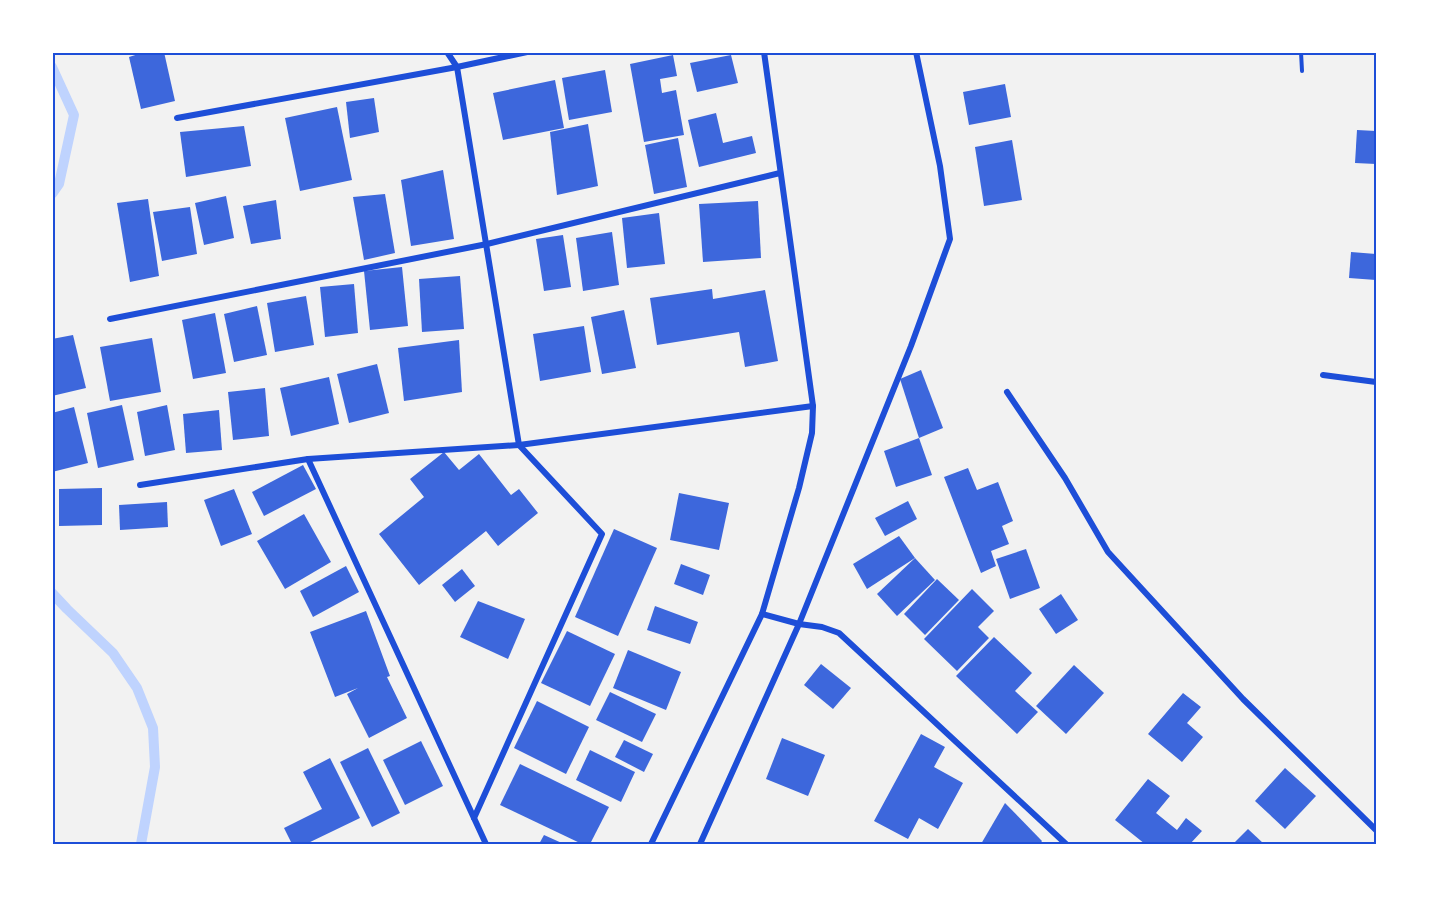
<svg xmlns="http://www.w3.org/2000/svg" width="1429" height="897" font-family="Manrope,sans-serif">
  <rect width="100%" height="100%" fill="#f2f2f2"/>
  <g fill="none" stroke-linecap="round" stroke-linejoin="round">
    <!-- stream -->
    <g stroke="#bfd3fe" stroke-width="10">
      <polyline points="52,67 74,115 59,184 52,194"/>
      <polyline points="52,593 67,609 113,653 137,688 153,728 155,767 141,844"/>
    </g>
  </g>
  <!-- building -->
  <g fill="#3d67dc">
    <polygon points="145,52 164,52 175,101 141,109 129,57"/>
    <polygon points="673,55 677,76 660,79 662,93 676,90 684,135 644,142 630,64"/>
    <polygon points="731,55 738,83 697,92 690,63"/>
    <polygon points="605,70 612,112 569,120 562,78"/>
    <polygon points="555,80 564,128 503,140 493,93"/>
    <polygon points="1005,84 1011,117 969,125 963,92"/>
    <polygon points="374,98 379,132 350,138 346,102"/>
    <polygon points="337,107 352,180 300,191 285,118"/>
    <polygon points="716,113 723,143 752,136 756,153 699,167 688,120"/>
    <polygon points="588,124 598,186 557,195 550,132"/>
    <polygon points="244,126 251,166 186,177 180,132"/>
    <polygon points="1357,130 1376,131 1376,164 1355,163"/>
    <polygon points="678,138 687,187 654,194 645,145"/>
    <polygon points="1012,140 1022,200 984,206 975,147"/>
    <polygon points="443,170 454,239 411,246 401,180"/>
    <polygon points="385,194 395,253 364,260 353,197"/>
    <polygon points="226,196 234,238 204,245 195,203"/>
    <polygon points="148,199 159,276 130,282 117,203"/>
    <polygon points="276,200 281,239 251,244 243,206"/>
    <polygon points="758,201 761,258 703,262 699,204"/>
    <polygon points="190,207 197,254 162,261 153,212"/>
    <polygon points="659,213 665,264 627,268 622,218"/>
    <polygon points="612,232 619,285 583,291 576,238"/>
    <polygon points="563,235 571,287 544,291 536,239"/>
    <polygon points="1351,252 1376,254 1376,280 1349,278"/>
    <polygon points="402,267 408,326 370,330 364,271"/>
    <polygon points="460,276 464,329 422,332 419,279"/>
    <polygon points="354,284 358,333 325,337 320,287"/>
    <polygon points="712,289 713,299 765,290 778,361 745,367 739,332 657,345 650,298"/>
    <polygon points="306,296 314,345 275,352 267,303"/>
    <polygon points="257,306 267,355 234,362 224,314"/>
    <polygon points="624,310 636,368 602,374 591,317"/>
    <polygon points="215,313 226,373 193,379 182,320"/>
    <polygon points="584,326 591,372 540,381 533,334"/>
    <polygon points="73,335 86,388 52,396 52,339"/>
    <polygon points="152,338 161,392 110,401 100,347"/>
    <polygon points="459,340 462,392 404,401 398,348"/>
    <polygon points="377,364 389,413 349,423 337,374"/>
    <polygon points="921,370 943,428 919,438 900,379"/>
    <polygon points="329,377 339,424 291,436 280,388"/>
    <polygon points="265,388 269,436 233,440 228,392"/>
    <polygon points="122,405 134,460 98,468 87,413"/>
    <polygon points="167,405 175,450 145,456 137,412"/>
    <polygon points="74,407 88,463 52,472 52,413"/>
    <polygon points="219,410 222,450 186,453 183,414"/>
    <polygon points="919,438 932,475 896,487 884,451"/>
    <polygon points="444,452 459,470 479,454 511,495 519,489 538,513 498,546 486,531 419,585 379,534 424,497 410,479"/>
    <polygon points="303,465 316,489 264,516 252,492"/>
    <polygon points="968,468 977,490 998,482 1013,521 1002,526 1009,544 991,551 996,566 981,573 944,477"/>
    <polygon points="102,488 102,525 59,526 59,489"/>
    <polygon points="234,489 252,534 221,546 204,500"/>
    <polygon points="679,493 729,503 719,550 670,540"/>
    <polygon points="908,501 917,519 885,536 875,518"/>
    <polygon points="167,502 168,527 120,530 119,505"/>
    <polygon points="304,514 331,562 285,589 257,541"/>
    <polygon points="614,529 657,548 618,636 575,617"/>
    <polygon points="899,536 915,558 867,589 853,564"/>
    <polygon points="1026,549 1040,588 1010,599 996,559"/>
    <polygon points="915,558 935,580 897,616 877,594"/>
    <polygon points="681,564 710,575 703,595 674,584"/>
    <polygon points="346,566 359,592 313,617 300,591"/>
    <polygon points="462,569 475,586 455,602 442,585"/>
    <polygon points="937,579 959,600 925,635 904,614"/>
    <polygon points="972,589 994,611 978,627 989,638 957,671 924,639"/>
    <polygon points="1061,594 1078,620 1056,634 1039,609"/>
    <polygon points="478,601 525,619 508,659 460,637"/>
    <polygon points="655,606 698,622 690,644 647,630"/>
    <polygon points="366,611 390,676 387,677 407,718 369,738 347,694 358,688 335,697 310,632"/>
    <polygon points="567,631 615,654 590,706 541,683"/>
    <polygon points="994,637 1032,673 1015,691 1038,712 1017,734 956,676"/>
    <polygon points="628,650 681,672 666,710 613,688"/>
    <polygon points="821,664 851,688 833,709 804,685"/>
    <polygon points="1074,665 1104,693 1066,734 1036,706"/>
    <polygon points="610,692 656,714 642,742 596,720"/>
    <polygon points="1183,693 1201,707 1187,723 1203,737 1182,762 1148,734"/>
    <polygon points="537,701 589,727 566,774 514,748"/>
    <polygon points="921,734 945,747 934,767 963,783 938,829 919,818 908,839 874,821"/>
    <polygon points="782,738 825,755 808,796 766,779"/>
    <polygon points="624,740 653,754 644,772 615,757"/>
    <polygon points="421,741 443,786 405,805 383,760"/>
    <polygon points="368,748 400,813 372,827 340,762"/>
    <polygon points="590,750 635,772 621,802 576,780"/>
    <polygon points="330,758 360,818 306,844 292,844 284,828 322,809 303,772"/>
    <polygon points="520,764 609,807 590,844 582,844 500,805"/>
    <polygon points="1285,768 1316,796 1285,829 1255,801"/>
    <polygon points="1148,779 1170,796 1156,813 1177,830 1186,818 1202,831 1190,844 1145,844 1115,820"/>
    <polygon points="1005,803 1042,841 1040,844 981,844"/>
    <polygon points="1248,829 1264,844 1233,844"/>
    <polygon points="544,835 564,844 539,844"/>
  </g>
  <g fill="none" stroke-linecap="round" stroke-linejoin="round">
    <!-- path -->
    <polyline stroke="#1d4ed8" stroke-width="4" points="1301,52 1302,71"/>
    <!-- minor -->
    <g stroke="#1d4ed8" stroke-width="6">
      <polyline points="447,52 457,67 519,445 602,534 474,818"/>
      <polyline points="177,118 457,67 527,52"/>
      <polyline points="110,319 487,244 780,173"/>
      <polyline points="1323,375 1376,382"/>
      <polyline points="1007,392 1065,478 1108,552 1243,699 1376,830"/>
      <polyline points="140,485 308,459"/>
      <polyline points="762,614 799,624 822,627 839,633 1066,844"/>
      <polyline points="486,844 308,459 519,445 813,406"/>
      <polyline points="651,844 762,614 799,488 812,433 813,406 764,52"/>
      <polyline points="700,844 799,624 911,346 950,239 940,166 916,52"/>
    </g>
  </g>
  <!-- border -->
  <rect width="1429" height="897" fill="none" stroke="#ffffff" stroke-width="108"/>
  <rect x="54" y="54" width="1321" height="789" fill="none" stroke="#1d4ed8" stroke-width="2"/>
</svg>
